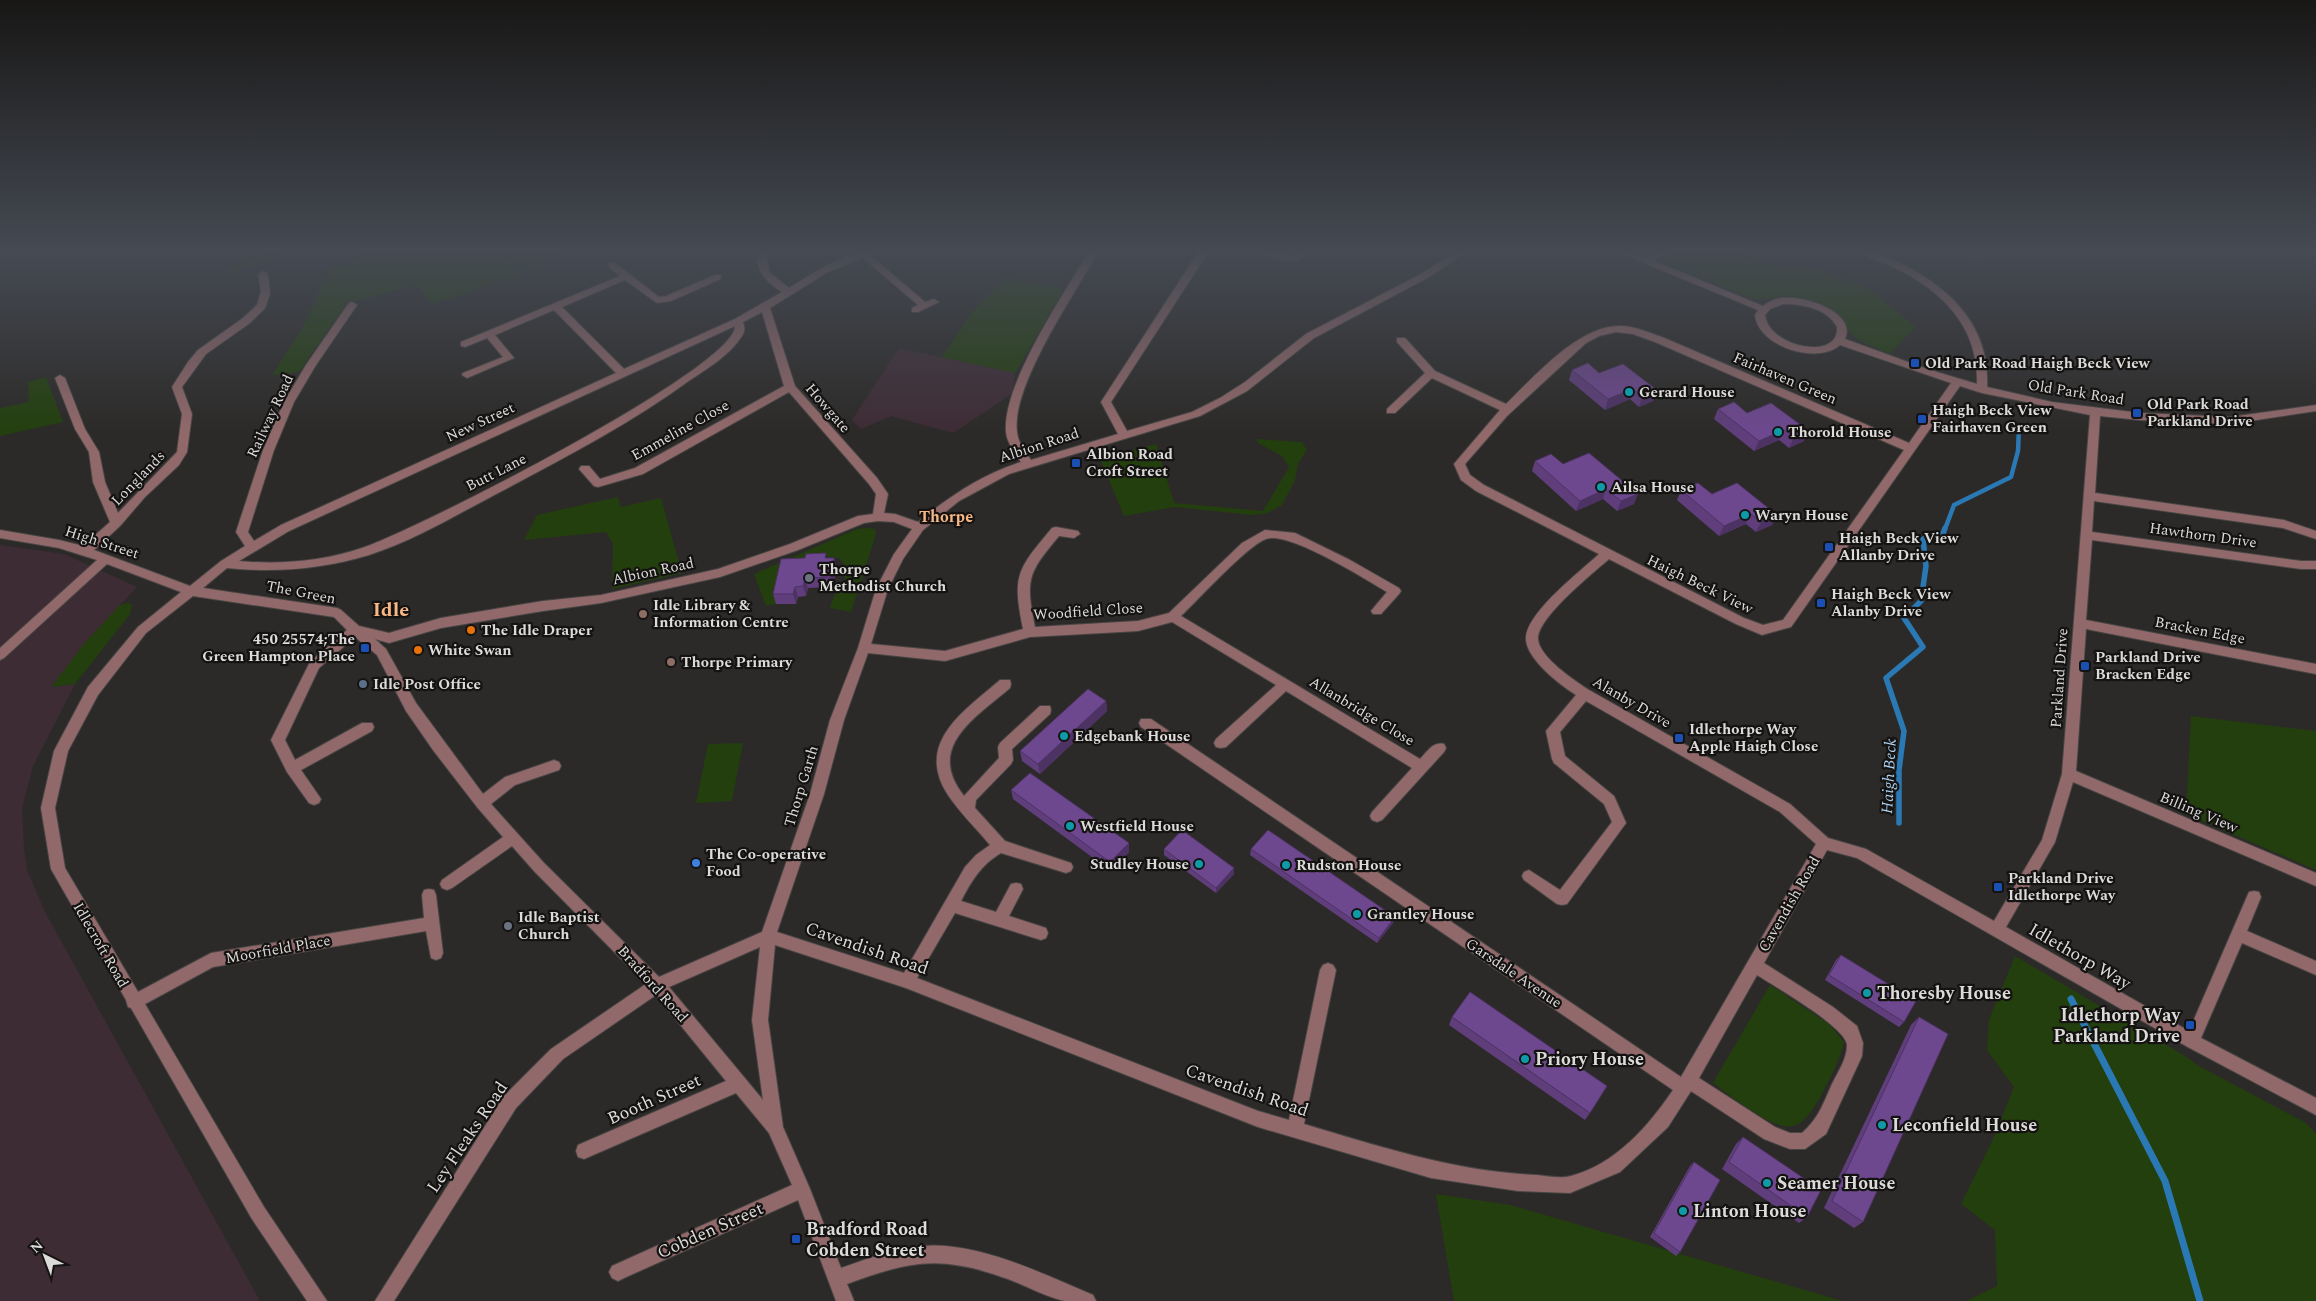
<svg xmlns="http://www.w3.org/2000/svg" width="2316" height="1301" font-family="Spectral,serif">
  <rect width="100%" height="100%" fill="#2c2a28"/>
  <!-- industrial -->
  <g fill="#3e2c35">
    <polygon points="1947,251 2014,251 1976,267"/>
    <polygon points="899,348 1015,373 1013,393 953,433 891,416 861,429 852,420"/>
    <polygon points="0,545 64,554 137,587 84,644 52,687 75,684 33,766 22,808 24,848 27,870 45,912 260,1301 0,1301"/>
  </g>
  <!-- green -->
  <g fill="#233f0e">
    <polygon points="272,251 292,251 231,273 227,268"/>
    <polygon points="357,251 564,251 510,279 432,304 416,285 361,300 348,301 299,372 272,375 303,327 329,269 355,259"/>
    <polygon points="1674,251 1738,251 1754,262 1798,266 1829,273 1869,289 1916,327 1889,354 1857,339 1826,306 1791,296 1762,300 1750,298 1673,267 1666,260 1668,254"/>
    <polygon points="1006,278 1064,289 1015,373 942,357 973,311"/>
    <polygon points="46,377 63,422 0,436 0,408 29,402 28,382"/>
    <polygon points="1256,439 1302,442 1307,450 1298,464 1295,480 1282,505 1268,513 1252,515 1175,507 1124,516 1100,459 1156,444 1174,503 1263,511 1289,467 1282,456 1258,443"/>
    <polygon points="618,497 621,507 661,498 682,573 612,589 613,544 606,532 524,540 537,515"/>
    <path d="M867 528 875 529 876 534 851 612 830 608C833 597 836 592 845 587V568L841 559 826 556 785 569 776 604 766 606 754 574 857 529Z"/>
    <polygon points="126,603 132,604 130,614 75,684 51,687 84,644 119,606"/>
    <polygon points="2191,716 2316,731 2316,870 2186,814"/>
    <polygon points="743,743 732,801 696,803 708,744"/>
    <polygon points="2015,956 2185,1056 2199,1066 2306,1123 2316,1134 2316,1301 1966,1301 1997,1286 1995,1230 1961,1204 1993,1139 2014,1087 1987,1050 1989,1020"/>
    <path d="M1770 985 1829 1024 1844 1042C1840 1060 1831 1076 1823 1092 1817 1103 1806 1123 1793 1126 1774 1132 1729 1094 1713 1083Z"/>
    <polygon points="1436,1194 1510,1205 1843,1301 1454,1301"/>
  </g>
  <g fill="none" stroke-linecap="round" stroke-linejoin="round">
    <!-- stream-far2 -->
    <polyline stroke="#2b79b4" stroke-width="4.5" points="1945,529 1954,505 2011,477 2018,451 2019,428"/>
    <!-- stream-far1 -->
    <polyline stroke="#2b79b4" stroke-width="5.5" points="1899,823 1899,770 1904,731 1886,678 1923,647 1904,618 1921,601 1926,566 1923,539 1943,534 1945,528"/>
    <!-- stream -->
    <polyline stroke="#2b79b4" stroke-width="7" points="2071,999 2165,1181 2200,1301"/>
    <!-- minor casing -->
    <g stroke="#484644" stroke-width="2">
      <g id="minor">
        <path d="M756 251H766L769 272 789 288C815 272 845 251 876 251L870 255 925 302 934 299 939 302 918 312H912V308L918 305 863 258 828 272 770 308 795 386 877 478 888 494 884 513 895 514 918 522C949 497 982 474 1021 462 1015 453 1007 443 1006 432 1002 384 1065 293 1089 251H1099C1075 293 1011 386 1017 432 1018 443 1025 451 1031 460L1118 434 1101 402 1199 251H1209L1111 402 1127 431 1192 412 1220 398 1245 382 1306 334 1423 273 1457 251H1468L1429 277 1314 338 1247 391 1200 416 1009 474 959 501 923 530 903 559 888 589 871 644 945 651 1023 629C1012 575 1017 570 1052 528L1056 527 1078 531 1080 534 1074 538 1059 536C1028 573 1025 579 1035 627L1138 621 1169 613 1242 543 1265 530 1295 533 1350 560 1399 588 1401 591 1399 594 1381 614H1373L1371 611 1387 592C1365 579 1289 531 1266 539 1247 546 1199 599 1181 616L1420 759C1427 752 1433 741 1444 744L1446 748 1444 752 1382 820 1377 822 1372 820 1370 816 1372 812 1412 768 1286 691 1226 747 1221 748 1216 747 1214 743 1216 739 1276 685 1172 622 1138 631 1030 637 945 661 868 653 844 720 824 794 777 932 904 973 965 867 976 855 990 845C976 828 960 813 948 795 914 743 964 711 1000 680H1010L1011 684 1010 688C975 718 925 747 964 796L999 758 998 747 1000 743 1040 706H1050L1051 710 1050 714 1012 749 1013 760 1011 764 976 800 975 808 1005 841 1071 863 1073 867 1071 871 1066 873 1001 853C981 865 972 880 961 901L996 912 1011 884 1016 883 1021 884 1023 889 1009 916 1046 928 1048 933 1046 938 1041 940 955 913 917 978 1258 1111 1289 1120 1320 970 1323 965 1328 963 1333 965 1336 970 1304 1124C1381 1147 1457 1172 1537 1175 1547 1176 1561 1179 1571 1176 1614 1165 1649 1126 1673 1090L1141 727 1139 723 1141 719H1151L1681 1077 1816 844 1780 812 1586 701 1560 732 1565 756 1614 796 1626 823 1567 904 1562 905 1557 904 1524 880 1522 876 1524 872 1529 870 1560 890 1612 822 1604 804 1554 763 1552 759 1546 731 1576 695C1560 685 1525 658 1526 638 1527 612 1581 571 1599 554L1476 491 1461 480 1454 464 1500 410 1432 378 1395 413H1387V409L1425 373 1397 342V338H1405L1435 371 1506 404C1534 377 1580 324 1621 326 1635 326 1649 333 1662 337L1909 443 1951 383 1840 345C1818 365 1758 347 1755 315L1758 310 1615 251H1628L1646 258 1657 251H1668L1654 261 1763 306C1768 302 1775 299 1782 298 1802 295 1857 311 1845 339L1927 369 1977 384C1979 327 1942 290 1893 267 1883 262 1867 259 1858 251 1877 251 1893 259 1909 268 1956 293 1990 331 1987 387L2052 402 2140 413 2230 417 2316 405V411L2230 424 2140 420 2100 416 2095 493 2284 520 2316 531V539L2283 528 2094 501 2092 532 2301 561H2316V569H2301L2092 540 2086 620 2316 664V674L2086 629 2076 771 2316 873V886L2073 782 2055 842 2006 927 2189 1031 2249 892 2254 891 2259 892 2261 897 2247 931 2316 961V975L2242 943 2201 1038 2316 1098V1115L2186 1046 1857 858 1827 850 1764 963 1833 1007 1857 1026 1863 1043 1862 1056 1826 1134 1805 1149H1790L1764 1139 1691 1091 1668 1127 1620 1172 1570 1193 1518 1191 1431 1178 1258 1127 906 988 775 945 768 1020 783 1127 810 1189 841 1268C868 1259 894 1248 922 1246 977 1241 1043 1274 1093 1295L1096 1301C1086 1301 1075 1301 1065 1301 1049 1298 1024 1285 1008 1279 941 1255 912 1260 847 1284L854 1301H836L798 1200 624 1278 618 1281 612 1278 609 1272 612 1266 792 1185 769 1133 736 1093 584 1159 578 1157 576 1151 578 1145 726 1081 656 995 563 1059 516 1108 394 1301H375L504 1096 551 1049 646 984 534 871 512 846 452 888 447 890 442 888 440 884 442 880 503 837 477 807 433 750 406 711 377 655 355 637 319 668 285 740 295 760 362 723H372L374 727 372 731 301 770 321 799 319 803 314 805 309 803 287 772 271 740 310 662 347 630 334 617 193 596 146 633 98 695 68 751 55 808 65 868 138 992 211 953 424 918 422 895 424 890 429 889 434 890 436 895 443 953 441 958 436 960 431 958 426 931 213 967 145 1004 264 1207 327 1301H307L252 1219 131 1008 128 1007 126 1000 51 869 41 808 54 751 88 687 138 627 181 592 107 564 4 658 0 660V648L97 560 59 548 0 538V530L59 540 83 546 110 522 93 482 89 452 75 429 55 378 60 375 65 378 85 429 99 452 105 482 118 513 177 452 182 414 172 387 188 362 198 350 243 318 257 305 261 291 258 274 263 271 268 274 270 294 265 308 250 323 206 354 182 387 192 414 187 452 179 465 145 497 120 526 94 550 190 586 221 561 245 546 236 532 263 450 284 402 306 365 349 303 352 302 357 305 316 365 294 402 274 450 248 532 254 541 281 525 616 373 554 310 495 335 514 358 467 378 462 375 463 373 503 357 487 338 465 347 461 346V342L620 276 609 267V263H615L659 297 666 296 715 275H721V279L671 301 657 303 625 280 562 307 624 369 735 319 782 292C765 281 757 272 756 251ZM1783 304C1802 304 1827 308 1837 327 1840 362 1768 347 1765 315L1770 309ZM762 312 784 386 635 468 600 479 589 466H581L579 469 594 486 598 487 643 474 789 392 869 484 876 494 873 514 858 516 790 544 718 569 601 595 543 601 441 618 389 633 359 626 341 610 337 608 203 588 227 568C276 573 322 569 369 555 415 540 456 515 498 493 564 458 630 424 690 380 708 368 730 355 742 336 745 331 745 328 743 322ZM735 326C736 368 412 532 362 548 323 561 280 565 239 561L289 531ZM1616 332 1633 334 1655 342 1904 450 1783 620 1763 625 1744 618 1484 485 1470 475 1465 464 1507 416 1586 343 1599 336ZM1960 386 1982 393 2090 415 2062 774 2042 840 1994 921 1866 849 1828 838 1790 804 1589 690C1575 681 1539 657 1538 639 1537 618 1593 573 1609 559L1736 624 1762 635 1791 627ZM878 521 894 522 912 529 894 554 876 589 858 648 830 720 810 794 762 932 659 977 544 863 491 804 515 785 559 770 561 766 559 762 554 760 505 777 483 794 416 703 386 649 375 639 389 643 441 628 543 611 601 603 720 577 798 550 864 523ZM760 947 752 1020 763 1100 669 987ZM1757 975C1774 986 1846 1027 1847 1045 1847 1059 1838 1072 1832 1084 1823 1104 1819 1118 1802 1133H1790L1775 1127 1699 1078Z"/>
        <path d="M1251 251C1266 251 1280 255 1295 255L1299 251H1310L1297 261H1285Z"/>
      </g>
    </g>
    <!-- minor -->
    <use href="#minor" fill="#92696a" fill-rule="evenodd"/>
  </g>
  <!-- wall -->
  <g fill="#5f3e7b">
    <polygon points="1572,370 1599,373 1657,390 1653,401 1639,407 1630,399 1605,410 1569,380"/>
    <polygon points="1771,403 1804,441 1789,448 1779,440 1754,451 1714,419 1718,409 1747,413"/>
    <polygon points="1535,461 1563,464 1634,504 1617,511 1603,499 1576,511 1532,471"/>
    <polygon points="1681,490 1712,494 1777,515 1772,525 1756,532 1746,524 1719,536 1677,500"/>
    <polygon points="827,558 834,558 837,568 833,587 808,588 806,596 798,597 796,604 776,604 773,594"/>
    <polygon points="1106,701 1107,711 1040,774 1022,761 1020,751"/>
    <polygon points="1011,790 1129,843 1129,852 1111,871 1013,799"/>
    <polygon points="1164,849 1234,874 1216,893 1164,855"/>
    <polygon points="1251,849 1393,923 1377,943 1250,855"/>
    <polygon points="1841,955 1904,1022 1899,1027 1825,980 1836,960"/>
    <polygon points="1452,1017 1590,1113 1585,1120 1449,1025"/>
    <polygon points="1919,1017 1863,1222 1854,1228 1824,1208 1911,1025"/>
    <polygon points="1743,1137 1807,1217 1799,1223 1722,1169 1736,1144"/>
    <polygon points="1694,1162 1680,1252 1676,1256 1650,1237 1690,1166"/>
  </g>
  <!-- shaded-wall -->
  <g fill="#4d3264">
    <polygon points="1633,389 1630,399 1605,410 1608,399"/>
    <polygon points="1657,390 1653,401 1639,407 1642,397"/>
    <polygon points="1784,430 1779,440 1754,451 1759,441"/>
    <polygon points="1809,431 1804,441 1789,448 1794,437"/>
    <polygon points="1606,489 1603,499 1576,511 1580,501"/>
    <polygon points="1638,494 1634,504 1617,511 1621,501"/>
    <polygon points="1751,514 1746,524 1719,536 1724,526"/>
    <polygon points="1777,515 1772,525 1756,532 1761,522"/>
    <polygon points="834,558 837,568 833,587 831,577"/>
    <polygon points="805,578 808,588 806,596 803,586"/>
    <polygon points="795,587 798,597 796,604 793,594"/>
    <polygon points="1106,701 1107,711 1040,774 1038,764"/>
    <polygon points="1129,843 1129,852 1111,871 1110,862"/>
    <polygon points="1234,868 1234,874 1216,893 1216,888"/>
    <polygon points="1395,917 1393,923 1377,943 1379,938"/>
  </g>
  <!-- building -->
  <g fill="#6e488f" stroke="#4d3264">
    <polygon points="1588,363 1599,373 1623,364 1657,390 1642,397 1633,389 1608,399 1572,370"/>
    <polygon points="1734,402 1747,413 1771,403 1809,431 1794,437 1784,430 1759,441 1718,409"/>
    <polygon points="1589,453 1638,494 1621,501 1606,489 1580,501 1535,461 1551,454 1563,464"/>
    <polygon points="1698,483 1712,494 1737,483 1777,515 1761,522 1751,514 1724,526 1681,490"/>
    <polygon points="826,553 825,558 834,558 831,577 805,578 803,586 795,587 793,594 773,594 781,559 805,558 806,554"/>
    <polygon points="1088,689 1106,701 1038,764 1020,751"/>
    <polygon points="1030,773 1129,843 1110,862 1011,790"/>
    <polygon points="1182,830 1234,868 1216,888 1164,849"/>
    <polygon points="1268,830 1395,917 1379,938 1251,849"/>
    <polygon points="1841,955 1916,1001 1904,1022 1829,975"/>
    <polygon points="1470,992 1607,1086 1590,1113 1452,1017"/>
    <polygon points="1919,1017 1948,1034 1863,1222 1832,1201"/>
    <polygon points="1743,1137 1821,1190 1807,1217 1729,1162"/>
    <polygon points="1694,1162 1720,1180 1680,1252 1654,1233"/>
  </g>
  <!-- sky -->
  <linearGradient id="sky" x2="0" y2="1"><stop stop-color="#181716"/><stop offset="0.58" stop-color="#454a53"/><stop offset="1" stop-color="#454a53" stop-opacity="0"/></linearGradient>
  <rect width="2316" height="433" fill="url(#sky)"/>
  <!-- markers -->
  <g fill="#1a4fb4" stroke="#141312" stroke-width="2">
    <rect x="1910" y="358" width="10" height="10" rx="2.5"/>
    <rect x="2132" y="408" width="10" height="10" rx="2.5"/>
    <rect x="1917" y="414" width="10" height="10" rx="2.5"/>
    <rect x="1071" y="458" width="10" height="10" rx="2.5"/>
    <rect x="1824" y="542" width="10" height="10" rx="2.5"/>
    <rect x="1816" y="598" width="10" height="10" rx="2.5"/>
    <rect x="360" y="643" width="10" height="10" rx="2.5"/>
    <rect x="2080" y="661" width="10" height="10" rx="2.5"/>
    <rect x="1674" y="733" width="10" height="10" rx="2.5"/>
    <rect x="1993" y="882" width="10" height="10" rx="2.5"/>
    <rect x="2185" y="1020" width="10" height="10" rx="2.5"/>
    <rect x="791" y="1234" width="10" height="10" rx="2.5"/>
  </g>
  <g fill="#0f9aa8" stroke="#141312" stroke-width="2">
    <circle cx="1629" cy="392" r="5"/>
    <circle cx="1778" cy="432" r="5"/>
    <circle cx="1601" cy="487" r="5"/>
    <circle cx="1745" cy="515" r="5"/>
    <circle cx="1064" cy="736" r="5"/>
    <circle cx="1070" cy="826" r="5"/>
    <circle cx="1199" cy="864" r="5"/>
    <circle cx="1286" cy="865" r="5"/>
    <circle cx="1357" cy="914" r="5"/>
    <circle cx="1867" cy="993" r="5"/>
    <circle cx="1525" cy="1059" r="5"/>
    <circle cx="1882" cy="1125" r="5"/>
    <circle cx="1767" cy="1183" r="5"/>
    <circle cx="1683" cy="1211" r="5"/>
  </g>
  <g fill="#6b7280" stroke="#141312" stroke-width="2">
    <circle cx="809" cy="578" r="5"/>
    <circle cx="508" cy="926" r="5"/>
  </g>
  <g fill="#8d6e63" stroke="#141312" stroke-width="2">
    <circle cx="643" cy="614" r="5"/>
    <circle cx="671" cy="662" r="5"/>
  </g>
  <g fill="#e8710a" stroke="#141312" stroke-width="2">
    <circle cx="471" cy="630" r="5"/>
    <circle cx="418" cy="650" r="5"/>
  </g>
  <circle fill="#5c6f8a" stroke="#141312" stroke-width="2" cx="363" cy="684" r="5"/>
  <circle fill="#3f7fe0" stroke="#141312" stroke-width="2" cx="696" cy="863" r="5"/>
  <g text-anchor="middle" stroke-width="4.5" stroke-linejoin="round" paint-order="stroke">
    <!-- poi labels -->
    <g font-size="15" font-weight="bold" fill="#dcdbd9" stroke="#141312" text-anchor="start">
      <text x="1925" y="368">Old Park Road Haigh Beck View</text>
      <text x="1639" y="397">Gerard House</text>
      <text x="2147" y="409">Old Park Road<tspan x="2147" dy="17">Parkland Drive</tspan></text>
      <text x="1932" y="415">Haigh Beck View<tspan x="1932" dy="17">Fairhaven Green</tspan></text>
      <text x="1788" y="437">Thorold House</text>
      <text x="1086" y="459">Albion Road<tspan x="1086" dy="17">Croft Street</tspan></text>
      <text x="1611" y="492">Ailsa House</text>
      <text x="1755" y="520">Waryn House</text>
      <text x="1839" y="543">Haigh Beck View<tspan x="1839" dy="17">Allanby Drive</tspan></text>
      <text x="819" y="574">Thorpe<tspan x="819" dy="17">Methodist Church</tspan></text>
      <text x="1831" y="599">Haigh Beck View<tspan x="1831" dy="17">Alanby Drive</tspan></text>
      <text x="653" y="610">Idle Library &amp;<tspan x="653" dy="17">Information Centre</tspan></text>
      <text x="481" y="635">The Idle Draper</text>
      <text x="355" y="644" text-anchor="end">450 25574;The<tspan x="355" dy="17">Green Hampton Place</tspan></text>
      <text x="428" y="655">White Swan</text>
      <text x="2095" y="662">Parkland Drive<tspan x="2095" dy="17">Bracken Edge</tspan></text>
      <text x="681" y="667">Thorpe Primary</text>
      <text x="373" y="689">Idle Post Office</text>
      <text x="1689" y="734">Idlethorpe Way<tspan x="1689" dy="17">Apple Haigh Close</tspan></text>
      <text x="1074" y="741">Edgebank House</text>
      <text x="1080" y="831">Westfield House</text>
      <text x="706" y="859">The Co-operative<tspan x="706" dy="17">Food</tspan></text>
      <text x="1189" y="869" text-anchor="end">Studley House</text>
      <text x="1296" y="870">Rudston House</text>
      <text x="2008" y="883">Parkland Drive<tspan x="2008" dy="17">Idlethorpe Way</tspan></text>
      <text x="1367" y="919">Grantley House</text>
      <text x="518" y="922">Idle Baptist<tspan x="518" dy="17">Church</tspan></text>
    </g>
    <!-- street labels -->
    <g font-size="15" fill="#dcdbd9" stroke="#141312">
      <text transform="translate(1785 378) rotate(23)" y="5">Fairhaven Green</text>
      <text transform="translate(2076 392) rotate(9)" y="5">Old Park Road</text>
      <text transform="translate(828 408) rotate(49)" y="5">Howgate</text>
      <text transform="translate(270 416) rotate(-65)" y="5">Railway Road</text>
      <text transform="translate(480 422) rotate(-25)" y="5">New Street</text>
      <text transform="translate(680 430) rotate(-29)" y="5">Emmeline Close</text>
      <text transform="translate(1039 445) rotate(-18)" y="5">Albion Road</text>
      <text transform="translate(496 472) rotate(-27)" y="5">Butt Lane</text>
      <text transform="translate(138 478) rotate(-46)" y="5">Longlands</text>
      <text transform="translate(2203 535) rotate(8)" y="5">Hawthorn Drive</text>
      <text transform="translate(102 542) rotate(18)" y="5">High Street</text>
      <text transform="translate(653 571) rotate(-12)" y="5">Albion Road</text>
      <text transform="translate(1700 584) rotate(26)" y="5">Haigh Beck View</text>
      <text transform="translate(301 592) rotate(11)" y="5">The Green</text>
      <text transform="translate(1088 611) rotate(-4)" y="5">Woodfield Close</text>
      <text transform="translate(2200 630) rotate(11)" y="5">Bracken Edge</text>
      <text transform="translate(2059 678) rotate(-86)" y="5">Parkland Drive</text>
      <text transform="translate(1632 702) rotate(30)" y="5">Alanby Drive</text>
      <text transform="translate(1362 711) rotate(31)" y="5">Allanbridge Close</text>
      <text transform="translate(801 786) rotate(-73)" y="5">Thorp Garth</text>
      <text transform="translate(2199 812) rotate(23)" y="5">Billing View</text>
      <text transform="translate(1789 904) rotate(-60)" y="5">Cavendish Road</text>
      <text transform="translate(101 945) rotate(60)" y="5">Idlecroft Road</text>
      <text transform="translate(278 949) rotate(-10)" y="5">Moorfield Place</text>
      <text transform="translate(1514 973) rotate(34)" y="5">Garsdale Avenue</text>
      <text transform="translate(653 984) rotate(48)" y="5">Bradford Road</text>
    </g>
    <!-- neighbourhood labels -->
    <g font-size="16" font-weight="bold" fill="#f7b784" stroke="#141312">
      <text x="946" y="522">Thorpe</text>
    </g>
    <!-- water labels -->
    <g font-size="16" font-style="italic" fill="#add1f1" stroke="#141312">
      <text transform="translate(1888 776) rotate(-87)" y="6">Haigh Beck</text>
    </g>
    <!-- near-street labels -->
    <g font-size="18" fill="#dcdbd9" stroke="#141312">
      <text transform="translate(867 948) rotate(19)" y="6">Cavendish Road</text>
      <text transform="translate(2080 956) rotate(30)" y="6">Idlethorp Way</text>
      <text transform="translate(1247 1090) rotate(19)" y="6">Cavendish Road</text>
      <text transform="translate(654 1099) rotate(-24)" y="6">Booth Street</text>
      <text transform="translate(467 1137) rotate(-56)" y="6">Ley Fleaks Road</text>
      <text transform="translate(710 1230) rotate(-24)" y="6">Cobden Street</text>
    </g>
    <!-- near-poi labels -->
    <g font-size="18" font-weight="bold" fill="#dcdbd9" stroke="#141312" text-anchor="start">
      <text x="1877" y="999">Thoresby House</text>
      <text x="2180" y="1021" text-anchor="end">Idlethorp Way<tspan x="2180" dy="21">Parkland Drive</tspan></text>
      <text x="1535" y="1065">Priory House</text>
      <text x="1892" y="1131">Leconfield House</text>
      <text x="1777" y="1189">Seamer House</text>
      <text x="1693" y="1217">Linton House</text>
      <text x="806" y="1235">Bradford Road<tspan x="806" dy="21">Cobden Street</tspan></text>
    </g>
    <!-- district labels -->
    <g font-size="20" font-weight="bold" fill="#f7b784" stroke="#141312">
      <text x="391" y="616">Idle</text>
    </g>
  </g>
  <!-- north arrow -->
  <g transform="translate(45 1256) rotate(318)" stroke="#141312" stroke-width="4" paint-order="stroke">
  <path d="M0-4L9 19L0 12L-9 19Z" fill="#dcdbd9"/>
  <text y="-8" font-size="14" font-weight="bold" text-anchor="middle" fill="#dcdbd9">N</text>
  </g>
</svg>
